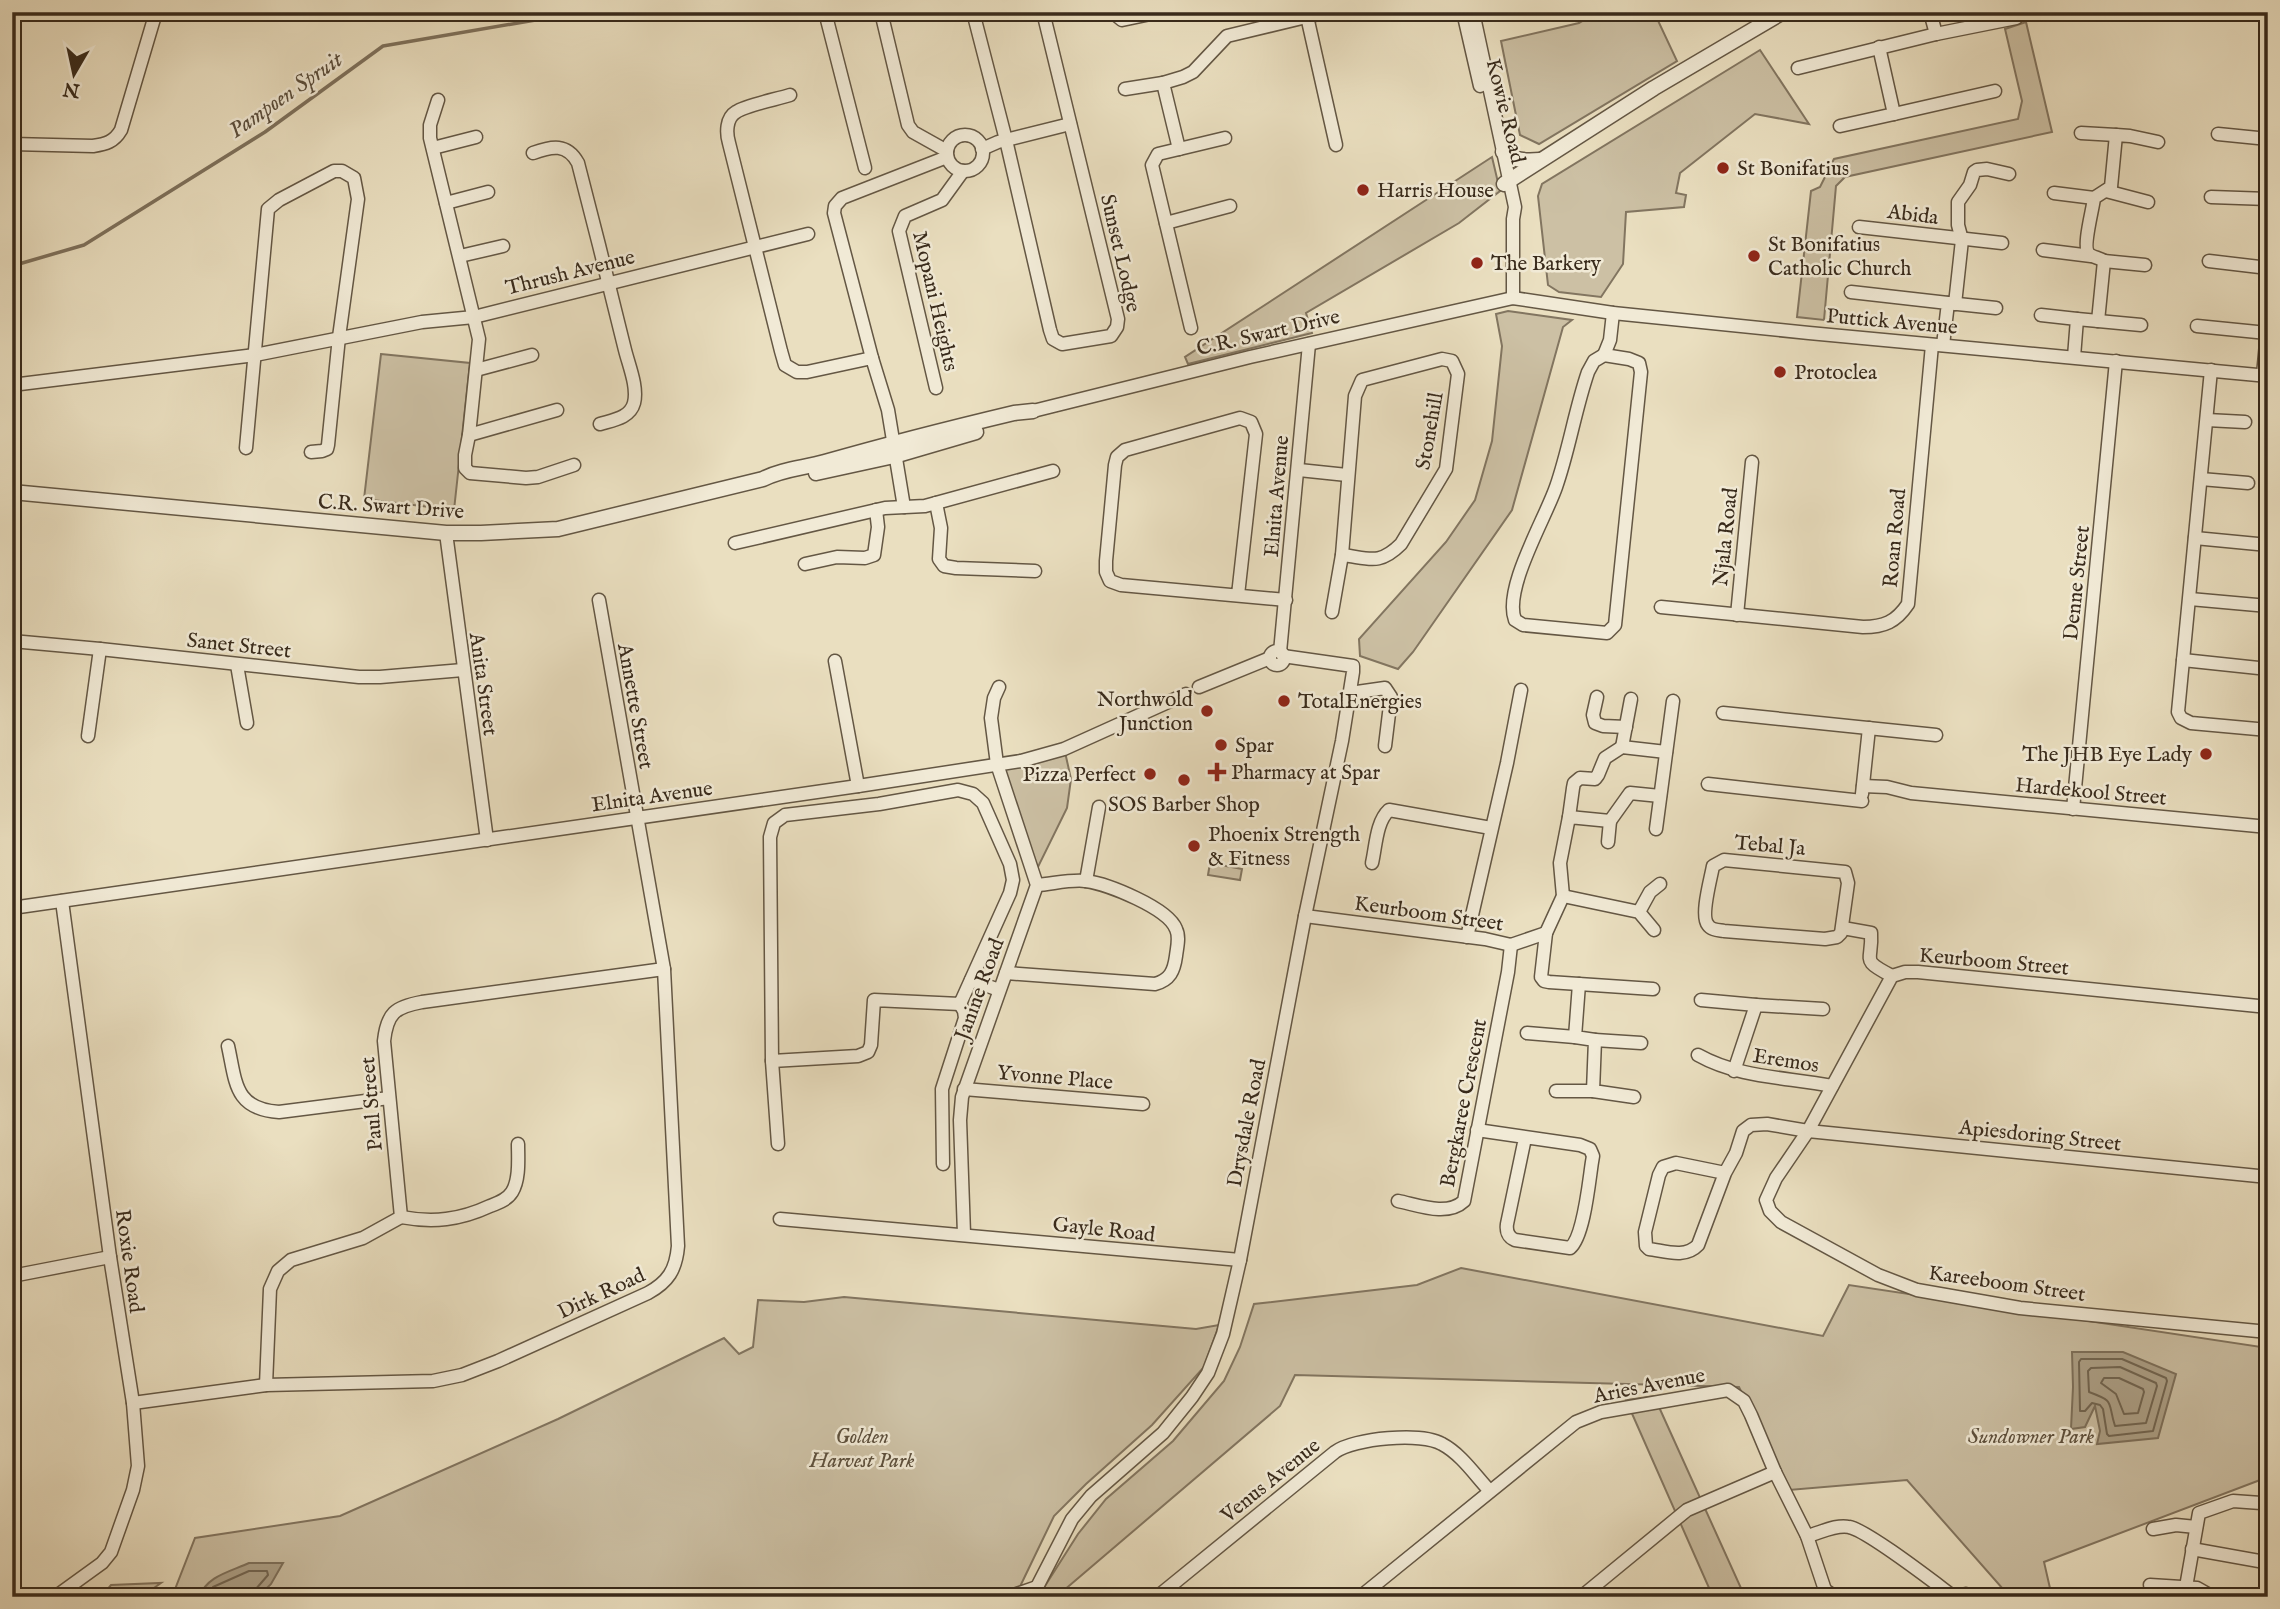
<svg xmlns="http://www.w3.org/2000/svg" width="2280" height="1609" font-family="'IM FELL English',serif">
  <rect width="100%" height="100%" fill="#eadfc0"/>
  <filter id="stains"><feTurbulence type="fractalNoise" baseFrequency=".00286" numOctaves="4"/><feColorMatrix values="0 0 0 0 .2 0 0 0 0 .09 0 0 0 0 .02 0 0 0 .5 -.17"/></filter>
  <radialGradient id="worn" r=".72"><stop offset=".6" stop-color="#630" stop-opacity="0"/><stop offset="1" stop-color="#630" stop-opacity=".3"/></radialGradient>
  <!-- green -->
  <g fill="#ccc0a4" stroke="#827560" stroke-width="2">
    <polygon points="1597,12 1654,12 1677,61 1539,144 1520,135 1501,41 1579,23"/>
    <polygon points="2026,22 2052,132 1845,177 1836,186 1824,320 1797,317 1811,191 1820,187 1834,159 2018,119 2022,101 2005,29"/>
    <polygon points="1760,50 1809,124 1755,114 1680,173 1676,193 1686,195 1684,207 1626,212 1623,264 1601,297 1559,292 1548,285 1538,196 1542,184"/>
    <polygon points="1492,157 1500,191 1459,223 1306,313 1312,333 1188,364 1185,357"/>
    <polygon points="1508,311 1572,320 1563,327 1512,510 1413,652 1398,669 1360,656 1359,639 1446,542 1475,500 1492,441 1502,346 1496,314"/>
    <polygon points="381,354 470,363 454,510 364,499"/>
    <polygon points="1065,752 1071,779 1067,808 1036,871 1000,767"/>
    <polygon points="1210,863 1242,869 1240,880 1208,875"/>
    <polygon points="1461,1268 1823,1336 1849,1285 2268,1348 2268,1477 2044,1562 2052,1597 2010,1597 1907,1480 1789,1490 1739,1387 1295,1375 1280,1406 1056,1597 1038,1597 1078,1534 1106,1499 1173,1441 1224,1381 1240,1347 1254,1304 1417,1285"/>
    <polygon points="844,1297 1196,1329 1219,1325 1204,1367 1152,1425 1086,1484 1054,1516 1015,1597 172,1597 195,1538 340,1516 558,1419 724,1338 739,1354 753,1347 758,1300 804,1302"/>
    <polygon points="1654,1396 1745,1597 1713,1597 1626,1400"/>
    <polygon points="161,1583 141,1597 101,1597 111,1585"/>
  </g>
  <!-- water -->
  <g fill="#ada188" stroke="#7e715c" stroke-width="2">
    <polygon points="2072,1352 2123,1352 2176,1374 2158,1438 2097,1444 2100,1431 2095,1406 2085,1427 2071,1429 2073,1387"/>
    <path d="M249 1563H283L271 1584 258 1597H199C207 1576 229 1572 249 1563Z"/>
  </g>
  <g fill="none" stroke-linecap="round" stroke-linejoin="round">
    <!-- shore -->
    <g stroke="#726652" stroke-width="2">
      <polygon points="2081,1359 2122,1359 2166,1378 2167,1381 2153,1431 2109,1436 2107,1434 2103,1409 2100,1405 2092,1403 2085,1411 2080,1411 2079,1362"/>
      <path d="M2091 1368 2120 1367 2156 1383 2157 1386 2146 1423 2115 1426C2107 1401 2116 1402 2089 1392L2088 1371Z"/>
      <polygon points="2104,1378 2119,1378 2143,1389 2144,1392 2138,1413 2124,1414 2116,1394 2101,1383"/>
      <polyline points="206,1597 213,1587 249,1571 267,1571 268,1575 255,1590 254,1597"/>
    </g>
    <!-- stream -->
    <polyline stroke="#7e715c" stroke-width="3.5" points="12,266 84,245 265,132 383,46 553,17 599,12"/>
    <!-- minor casing -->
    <g stroke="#645744" stroke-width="15">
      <g id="minor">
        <polyline points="825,12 865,168"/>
        <polyline points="881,12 908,125 913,132 947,151"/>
        <polyline points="973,12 1006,140 1050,330 1053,339 1062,344 1111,336 1117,327 1118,319 1043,12"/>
        <polyline points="1112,12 1122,20 1160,12"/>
        <polyline points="1306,12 1336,145"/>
        <polyline points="1463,12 1480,86"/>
        <polyline points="1473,12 1515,207 1513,219 1513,298"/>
        <polyline points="1930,12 1936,34"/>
        <polyline points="1798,68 1936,34 2016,18 2017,12"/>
        <polyline points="1125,89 1163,83"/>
        <path d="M790 95C778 99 746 105 736 112 726 118 726 133 729 143L781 351 785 365 797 372H807L872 358 888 410 904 507"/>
        <polyline points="438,100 430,125 430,138 479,339 469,435 465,455 465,468 470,473 526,478 538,477 574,465"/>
        <polyline points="1894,114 1995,91"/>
        <polyline points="1840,126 1894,114 1879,47"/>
        <polyline points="2081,133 2116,135"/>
        <polyline points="2218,134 2268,139"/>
        <circle cx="965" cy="153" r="18"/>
        <path d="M12 144 93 146C106 144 114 142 121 130L156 12"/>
        <polyline points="433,148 476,137"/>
        <polyline points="982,149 998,142 1070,124"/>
        <polyline points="1179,149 1225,138"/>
        <path d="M533 153C552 146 567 143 578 163 594 225 610 288 625 350 629 366 638 387 634 403 630 418 613 420 600 424"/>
        <polyline points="2106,191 2148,202"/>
        <polyline points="2054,193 2094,198"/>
        <polyline points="2211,197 2268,199"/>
        <polyline points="446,203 488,192"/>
        <polyline points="1166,223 1230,206"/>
        <polyline points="1859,227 2002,243"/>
        <polyline points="2043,250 2091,256"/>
        <polyline points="460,256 503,246"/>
        <polyline points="2104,261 2145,265"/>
        <polyline points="2209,261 2268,268"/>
        <polyline points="1851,292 1948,303 1943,345"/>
        <polyline points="1948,303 1996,308"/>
        <polyline points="1955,304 1962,240 1958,225 1958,202 1970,185 1974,172 1977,170 1987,169 2009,174"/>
        <polyline points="2041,315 2077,319 2074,357"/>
        <polyline points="2077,319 2141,325"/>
        <path d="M2098 321 2104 261C2100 258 2092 257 2089 254 2082 247 2093 209 2094 198L2111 187 2116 135 2130 136 2158 142"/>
        <polyline points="2197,326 2267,333 2263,375"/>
        <polyline points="1191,328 1152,165 1158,154 1179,149 1163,83 1183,77 1193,72 1227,36 1327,12"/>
        <path d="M1604 355 1629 359 1639 363 1641 372 1615 625 1607 633 1523 625 1515 620C1503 589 1545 519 1556 487 1569 450 1575 410 1588 372L1594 361Z"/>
        <polyline points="1604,355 1610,340 1613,313"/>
        <polyline points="872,358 834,213 835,206 842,198 947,157"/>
        <path d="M1442 359 1452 361 1458 374 1446 469 1401 544C1379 566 1369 558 1342 555L1355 396 1362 380Z"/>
        <polyline points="476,370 532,355"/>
        <polyline points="2211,370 2178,712 2181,718 2191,723 2268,730"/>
        <polyline points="12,385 255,355 422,322 474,317 808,234"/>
        <polyline points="936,388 899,231 905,216 942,200 963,171"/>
        <polyline points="1033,411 1250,357 1513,298 1613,313 1809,333 2268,376"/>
        <polyline points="2207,420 2245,422"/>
        <polyline points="469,435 557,410"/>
        <polyline points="246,448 268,209 279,200 334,171 342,171 354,178 358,199 339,337 328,445 327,449 322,451 311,452"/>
        <polyline points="1299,470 1347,475"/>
        <polyline points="2201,479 2248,483"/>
        <polyline points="936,503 941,528 939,559 944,566 956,568 1035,571"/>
        <polyline points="446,533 487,840"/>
        <polyline points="2195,538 2268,545"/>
        <polyline points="735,543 885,508 925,506 1053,471"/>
        <polyline points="805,564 837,557 865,558 874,555 878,527 876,510"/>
        <polyline points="1238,595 1256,434 1251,422 1240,418 1125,450 1117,457 1115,465 1106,561 1106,572 1110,581 1121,585 1286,600"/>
        <polyline points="2190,599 2268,606"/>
        <path d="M1661 607 1863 627C1884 627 1896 622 1908 604L1932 345"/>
        <polyline points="1332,612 1342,555"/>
        <polyline points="1737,615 1752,462"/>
        <polyline points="12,641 100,649 359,677 380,677 463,670"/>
        <circle cx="1277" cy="658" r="7"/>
        <polyline points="1280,652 1309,344"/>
        <polyline points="2183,660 2268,669"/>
        <polyline points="835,661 858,786"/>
        <polyline points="237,665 247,723"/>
        <polyline points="1199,687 1270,658"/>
        <polyline points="1350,693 1385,688 1391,697 1385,746"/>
        <polyline points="1597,697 1593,715 1595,723 1603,726 1626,727"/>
        <polyline points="1723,713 1936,735"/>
        <polyline points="88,736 100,649"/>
        <polyline points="1622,747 1631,699"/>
        <polyline points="1708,784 1862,801"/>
        <polyline points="1863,786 1887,787 1911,793 2268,827"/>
        <polygon points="958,790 973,794 983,803 1010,864 1013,880 1010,893 960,1004 874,1000 871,1045 868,1052 858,1056 772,1061 770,837 774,823 785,815 879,804"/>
        <polyline points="1862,794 1869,728"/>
        <polyline points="2073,809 2116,361"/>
        <polyline points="1569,817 1573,788 1574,783 1580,778 1595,779 1598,775 1605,758 1622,747 1666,752"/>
        <polyline points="1656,829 1673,701"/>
        <polyline points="1608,842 1610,821"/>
        <path d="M1724 860 1845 872 1848 883 1841 933 1837 937 1825 939 1724 931C1719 930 1711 930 1708 925 1700 916 1711 878 1713 866Z"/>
        <path d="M1372 863C1376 846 1376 822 1389 810L1491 828"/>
        <polyline points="1086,881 1099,807"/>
        <polyline points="1563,896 1639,912 1654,930"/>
        <polyline points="12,908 858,786 1021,761 1064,749 1186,694"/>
        <polyline points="1639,912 1650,892 1660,884"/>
        <polyline points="1305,916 1485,939 1511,945 1546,933"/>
        <path d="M1843 928 1871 933C1873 962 1859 959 1892 976"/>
        <polyline points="1467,937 1507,763 1521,690"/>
        <path d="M1006 973 1155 984C1170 980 1174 971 1176 956 1177 947 1180 937 1176 929 1168 908 1108 884 1086 881 1071 879 1052 884 1037 885"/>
        <polyline points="971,980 999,990"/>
        <polyline points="1579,984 1575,1037 1595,1040 1593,1091 1634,1097"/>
        <polyline points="1653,989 1549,982 1544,981 1541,977 1546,933 1563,896 1560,863 1569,817 1610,821 1630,793 1660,796"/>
        <polyline points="1701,1000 1756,1005"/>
        <polyline points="2268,1007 1918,972 1905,972 1892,976 1808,1131 1776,1178 1766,1200 1770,1211 1781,1222 1878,1275 1917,1290 2020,1308 2268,1332"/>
        <polyline points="1527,1033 1575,1037"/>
        <polyline points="1595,1040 1641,1043"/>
        <path d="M228 1046C236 1082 234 1109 279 1112L389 1098"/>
        <path d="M1698 1055C1739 1078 1786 1077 1832 1086"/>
        <polyline points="772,1061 778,1144"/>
        <polyline points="1734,1071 1756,1005 1823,1009"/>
        <polyline points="964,1089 1143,1104"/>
        <polyline points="1556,1091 1593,1091"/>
        <path d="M1477 1130 1580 1145 1590 1149 1593 1156 1592 1162C1589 1181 1584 1237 1570 1248L1515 1240C1508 1237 1506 1231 1507 1224L1525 1138"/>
        <polyline points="943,1164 942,1089 965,1018 964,1011 960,1004"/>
        <path d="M1725 1173 1676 1163 1663 1167 1659 1175 1645 1232 1646 1246 1649 1249C1665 1251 1685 1259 1698 1245L1725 1173 1736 1153 1743 1131 1751 1125 1767 1124 1808 1131 2268 1177"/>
        <path d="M1398 1201C1418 1205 1447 1217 1464 1201L1508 972 1511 945"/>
        <path d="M401 1217C433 1223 460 1220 490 1206 498 1203 507 1200 512 1192 520 1179 518 1158 518 1144"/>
        <polyline points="780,1219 1240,1260"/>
        <polyline points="964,1234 960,1120 962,1097 1037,885 997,764 991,718 994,698 999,687"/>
        <polyline points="12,1276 110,1257"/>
        <path d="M266 1385 270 1289 278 1271 291 1260 363 1238 401 1217 384 1041C387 1013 395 1007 422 1002L664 969"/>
        <path d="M133 1403 266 1385 433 1381 462 1375 498 1361 648 1293C668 1282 676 1270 678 1246L664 969 599 600"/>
        <polyline points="2153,1529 2176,1525 2196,1527"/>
        <path d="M1807 1536C1820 1533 1836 1524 1849 1527 1867 1530 1935 1583 1954 1597"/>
        <polyline points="2192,1549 2259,1561"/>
        <polyline points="2150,1585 2197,1588 2213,1597"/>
        <polyline points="2186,1587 2199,1513 2233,1501 2261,1503"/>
        <polyline points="55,1597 102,1563 111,1552 133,1490 138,1466 133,1403 110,1257 62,901"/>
        <polyline points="1008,1597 1037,1587"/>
        <polyline points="1035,1597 1037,1587 1072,1519 1091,1496 1163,1433 1192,1397 1208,1373 1223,1334 1240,1260 1305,916 1342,741 1353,672 1353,666 1283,656"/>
        <path d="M1157 1597 1335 1452C1354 1438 1422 1432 1442 1444 1461 1454 1475 1475 1489 1490"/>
        <polyline points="1360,1597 1576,1422 1601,1412 1728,1390 1744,1401 1751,1415 1775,1472 1807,1536 1825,1590 1835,1597"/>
        <polyline points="1581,1597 1687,1510 1775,1472"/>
        <polyline points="1959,1597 1966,1594 1975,1597"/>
      </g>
    </g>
    <!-- tertiary casing -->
    <g stroke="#645744" stroke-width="17">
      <g id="tertiary">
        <path d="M1503 152C1514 161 1526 161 1540 160"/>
        <polyline points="1504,184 1654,88 1783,12"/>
        <polyline points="816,473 894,456 976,432"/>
        <path d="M12 492 446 533H481L558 529 763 479C782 469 804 468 825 462 888 444 951 428 1014 413L1033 411"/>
      </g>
    </g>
    <!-- minor -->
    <use href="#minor" stroke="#f1ead6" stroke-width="12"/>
    <!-- tertiary -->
    <use href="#tertiary" stroke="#f1ead6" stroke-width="14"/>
  </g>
  <!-- markers -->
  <g fill="#8f2418" stroke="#f1ead6" stroke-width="2.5">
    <circle cx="1723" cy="168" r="7"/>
    <circle cx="1363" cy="190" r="7"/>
    <circle cx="1754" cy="256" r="7"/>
    <circle cx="1477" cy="263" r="7"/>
    <circle cx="1780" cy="372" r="7"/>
    <circle cx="1284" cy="701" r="7"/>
    <circle cx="1207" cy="711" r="7"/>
    <circle cx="1221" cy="745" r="7"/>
    <circle cx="2206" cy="754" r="7"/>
    <path d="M1213.5 761.5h7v7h7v7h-7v7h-7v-7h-7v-7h7z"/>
    <circle cx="1150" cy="774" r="7"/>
    <circle cx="1184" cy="780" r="7"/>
    <circle cx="1194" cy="846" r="7"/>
  </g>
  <g text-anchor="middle" stroke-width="5" stroke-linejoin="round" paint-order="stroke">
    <!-- street labels -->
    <g font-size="21" fill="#382a1b" stroke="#f1ead6">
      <text transform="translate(1506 111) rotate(76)" y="7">Kowie Road</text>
      <text transform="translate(1913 214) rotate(7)" y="7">Abida</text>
      <text transform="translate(1121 253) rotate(77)" y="7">Sunset Lodge</text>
      <text transform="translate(570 272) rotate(-14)" y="7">Thrush Avenue</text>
      <text transform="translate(936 301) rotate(77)" y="7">Mopani Heights</text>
      <text transform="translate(1892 321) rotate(5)" y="7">Puttick Avenue</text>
      <text transform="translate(1268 332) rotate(-13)" y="7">C.R. Swart Drive</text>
      <text transform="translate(1429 431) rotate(-80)" y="7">Stonehill</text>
      <text transform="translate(1276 496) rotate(-85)" y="7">Elnita Avenue</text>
      <text transform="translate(391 506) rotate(4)" y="7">C.R. Swart Drive</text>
      <text transform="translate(1725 537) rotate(-84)" y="7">Njala Road</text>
      <text transform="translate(1894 538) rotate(-85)" y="7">Roan Road</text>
      <text transform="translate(2076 583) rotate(-84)" y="7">Denne Street</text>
      <text transform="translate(239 645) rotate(6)" y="7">Sanet Street</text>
      <text transform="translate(484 684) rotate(82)" y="7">Anita Street</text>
      <text transform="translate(636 706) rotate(80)" y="7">Annette Street</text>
      <text transform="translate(2091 791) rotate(5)" y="7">Hardekool Street</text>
      <text transform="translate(652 796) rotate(-8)" y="7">Elnita Avenue</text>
      <text transform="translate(1770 845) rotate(5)" y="7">Tebal Ja</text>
      <text transform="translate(1429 913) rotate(8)" y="7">Keurboom Street</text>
      <text transform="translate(1994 961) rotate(5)" y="7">Keurboom Street</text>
      <text transform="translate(979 989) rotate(-70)" y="7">Janine Road</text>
      <text transform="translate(1786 1060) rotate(9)" y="7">Eremos</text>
      <text transform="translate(1055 1077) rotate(5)" y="7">Yvonne Place</text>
      <text transform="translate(1463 1103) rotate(-79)" y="7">Bergkaree Crescent</text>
      <text transform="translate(371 1104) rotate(-95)" y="7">Paul Street</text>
      <text transform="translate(1246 1123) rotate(-79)" y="7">Drysdale Road</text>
      <text transform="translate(2040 1135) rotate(6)" y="7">Apiesdoring Street</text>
      <text transform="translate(1104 1229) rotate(6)" y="7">Gayle Road</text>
      <text transform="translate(130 1261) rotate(82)" y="7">Roxie Road</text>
      <text transform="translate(2007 1283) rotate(8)" y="7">Kareeboom Street</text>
      <text transform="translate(601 1293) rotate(-25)" y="7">Dirk Road</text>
      <text transform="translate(1649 1385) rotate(-11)" y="7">Aries Avenue</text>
      <text transform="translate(1270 1480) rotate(-39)" y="7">Venus Avenue</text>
    </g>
    <!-- poi labels -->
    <g font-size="21" fill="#382a1b" stroke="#f1ead6" text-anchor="start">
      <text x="1737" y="175">St Bonifatius</text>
      <text x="1377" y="197">Harris House</text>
      <text x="1768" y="251">St Bonifatius<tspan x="1768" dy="24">Catholic Church</tspan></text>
      <text x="1491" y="270">The Barkery</text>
      <text x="1794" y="379">Protoclea</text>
      <text x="1193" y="706" text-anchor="end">Northwold<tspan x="1193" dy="24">Junction</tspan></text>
      <text x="1298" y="708">TotalEnergies</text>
      <text x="1235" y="752">Spar</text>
      <text x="2192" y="761" text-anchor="end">The JHB Eye Lady</text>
      <text x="1231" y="779">Pharmacy at Spar</text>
      <text x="1136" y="781" text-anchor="end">Pizza Perfect</text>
      <text x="1184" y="811" text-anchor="middle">SOS Barber Shop</text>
      <text x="1208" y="841">Phoenix Strength<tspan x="1208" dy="24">&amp; Fitness</tspan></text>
    </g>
    <!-- park labels -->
    <g font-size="21" font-style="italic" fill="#5d503d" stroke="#f1ead6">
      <text x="862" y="1443">Golden<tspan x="862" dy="24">Harvest Park</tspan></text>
      <text x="2031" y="1443">Sundowner Park</text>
    </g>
    <!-- water labels -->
    <g font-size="23" font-style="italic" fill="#5b4e3c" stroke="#f1ead6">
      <text transform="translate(285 94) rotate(-35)" y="8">Pampoen Spruit</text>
    </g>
  </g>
  <!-- margin -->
  <rect width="2280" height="1609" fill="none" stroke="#eadfc0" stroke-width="42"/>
  <rect x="14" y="14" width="2252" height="1581" fill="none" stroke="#382a1b" stroke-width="3.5"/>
  <rect x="21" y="21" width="2238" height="1567" fill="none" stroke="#382a1b" stroke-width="2"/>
  <!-- north arrow -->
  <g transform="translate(74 74) rotate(189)" stroke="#f1ead6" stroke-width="5" paint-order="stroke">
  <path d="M0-5L12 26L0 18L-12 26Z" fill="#382a1b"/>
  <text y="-10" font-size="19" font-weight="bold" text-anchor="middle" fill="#382a1b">N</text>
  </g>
  <rect width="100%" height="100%" filter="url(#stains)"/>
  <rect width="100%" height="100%" fill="url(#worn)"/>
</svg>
